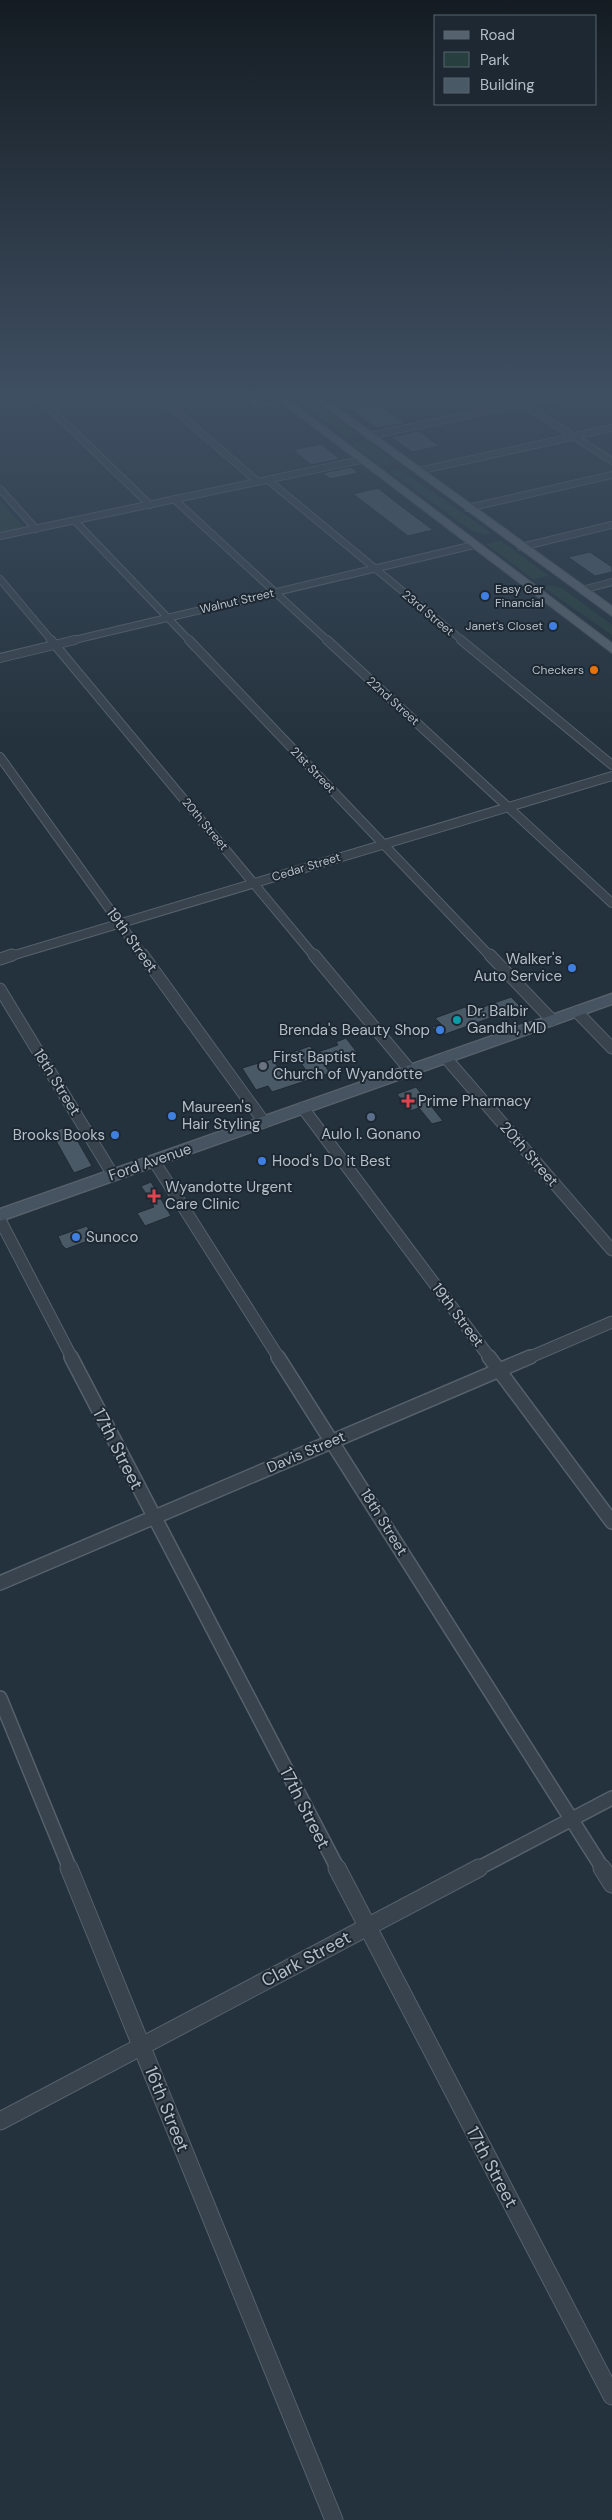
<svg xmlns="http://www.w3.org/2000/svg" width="612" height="2520" font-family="'DM Sans',sans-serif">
  <rect width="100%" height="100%" fill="#24323d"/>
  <!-- green -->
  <g fill="#27403f">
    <polygon points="285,393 301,393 357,434 357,436 344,435"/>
    <polygon points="367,441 395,462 380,465 352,444"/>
    <polygon points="394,469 404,472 490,532 489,535 474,532 390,472"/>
    <polygon points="0,500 23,527 0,532"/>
    <polygon points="501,541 549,576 533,579 486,544"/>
    <polygon points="549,585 562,588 612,625 612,635 546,589 546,586"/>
  </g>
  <!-- building -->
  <g fill="#4a5966" stroke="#1f2a34">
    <polygon points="236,393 259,393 274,405 256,409"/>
    <polygon points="359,402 366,407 379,405 405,423 376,428 345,405"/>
    <polygon points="416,431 420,432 439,446 412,452 391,437"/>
    <polygon points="321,444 340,459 311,465 293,450"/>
    <polygon points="351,467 358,473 330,479 323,473"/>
    <polygon points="378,488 397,503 433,530 408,536 353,494"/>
    <polygon points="590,552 612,567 612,572 595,576 568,557"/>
    <polygon points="511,997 521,1007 440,1036 432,1027 441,1024 435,1018 465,1007 469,1012"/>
    <polygon points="346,1038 359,1055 324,1064 330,1073 272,1092 268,1086 256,1090 242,1068 272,1059 284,1075 305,1069 293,1052 310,1046 315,1053 338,1045 336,1042"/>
    <polygon points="416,1087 443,1121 432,1124 419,1108 410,1111 397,1094"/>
    <polygon points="69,1126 92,1166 74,1173 51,1132"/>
    <polygon points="151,1182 171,1216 145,1226 137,1213 154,1207 141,1186"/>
    <polygon points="87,1226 93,1239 66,1249 62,1245 58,1236"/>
  </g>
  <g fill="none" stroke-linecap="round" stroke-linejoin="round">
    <!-- minor-far4 casing -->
    <g stroke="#56616b" stroke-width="8">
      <g id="minor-far4">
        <polyline points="34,393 150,505"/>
        <polyline points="155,393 258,482"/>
        <polyline points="506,393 612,461"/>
        <polyline points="326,404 379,393"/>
        <polyline points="369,436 573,393"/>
        <polyline points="418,471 612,428"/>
        <polyline points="268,480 463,641"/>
        <polyline points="0,489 36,529"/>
        <polyline points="174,499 328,641"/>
        <polyline points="468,508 612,475"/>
        <polyline points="75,521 190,641"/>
        <polyline points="0,536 361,460"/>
        <polyline points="521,547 612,525"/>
        <polyline points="0,579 52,641"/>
        <polyline points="582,590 612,582"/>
        <polyline points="70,641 474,545"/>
      </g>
    </g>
    <!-- minor-far3 casing -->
    <g stroke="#56616b" stroke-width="10">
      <g id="minor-far3">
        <polyline points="51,640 315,957"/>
        <polyline points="189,640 491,957"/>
        <polyline points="327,640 612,903"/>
        <polyline points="461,640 612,765"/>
        <polyline points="0,658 75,640"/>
        <polyline points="0,757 144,957"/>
        <polyline points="8,957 612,776"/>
      </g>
    </g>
    <!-- minor-far2 casing -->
    <g stroke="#56616b" stroke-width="13">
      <g id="minor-far2">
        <polyline points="143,955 264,1122"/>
        <polyline points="314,955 410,1070"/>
        <polyline points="490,955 552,1020"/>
        <polyline points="0,959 12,955"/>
        <polyline points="0,989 113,1175"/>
        <polyline points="577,1012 612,1048"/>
        <polyline points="446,1058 612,1250"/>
        <polyline points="303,1108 490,1358"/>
        <polyline points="154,1161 279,1358"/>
        <polyline points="0,1220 72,1358"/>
        <polyline points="528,1358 612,1322"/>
      </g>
    </g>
    <!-- minor-far1 casing -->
    <g stroke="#56616b" stroke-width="16">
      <g id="minor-far1">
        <polyline points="71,1357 338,1869"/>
        <polyline points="278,1357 603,1869"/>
        <polyline points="489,1357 612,1522"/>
        <polyline points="0,1583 530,1357"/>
        <polyline points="0,1698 70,1869"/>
        <polyline points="477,1869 612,1798"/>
      </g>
    </g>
    <!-- minor casing -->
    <g stroke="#56616b" stroke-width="19">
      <g id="minor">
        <polyline points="69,1868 334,2520"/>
        <polyline points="337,1868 612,2396"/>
        <polyline points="602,1868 612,1884"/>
        <polyline points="0,2121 479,1868"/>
      </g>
    </g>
    <!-- secondary casing -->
    <g stroke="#56616b" stroke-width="3">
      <polygon id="secondary" points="612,994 612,1004 0,1221 0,1209"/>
    </g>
    <!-- primary casing -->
    <g stroke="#444f59" stroke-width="2">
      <g id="primary">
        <polygon points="269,393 280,393 612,643 612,653"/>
        <polygon points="306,393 317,393 612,606 612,616"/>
      </g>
    </g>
    <!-- minor-far4 -->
    <use href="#minor-far4" stroke="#38434d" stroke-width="6"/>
    <!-- minor-far3 -->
    <use href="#minor-far3" stroke="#38434d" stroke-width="8"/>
    <!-- minor-far2 -->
    <use href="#minor-far2" stroke="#38434d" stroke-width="11"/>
    <!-- minor-far1 -->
    <use href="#minor-far1" stroke="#38434d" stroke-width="13"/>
    <!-- minor -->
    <use href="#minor" stroke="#38434d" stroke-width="17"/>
    <!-- secondary -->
    <use href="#secondary" fill="#465360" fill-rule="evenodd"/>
    <!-- primary -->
    <use href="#primary" fill="#56626d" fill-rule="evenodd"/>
  </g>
  <!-- sky -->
  <linearGradient id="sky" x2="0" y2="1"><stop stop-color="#141c22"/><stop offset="0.53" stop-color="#3f4f62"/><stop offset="1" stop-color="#3f4f62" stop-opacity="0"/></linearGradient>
  <rect width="612" height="746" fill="url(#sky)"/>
  <!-- markers -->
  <g fill="#3f7fe0" stroke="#1d2832" stroke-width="2">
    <circle cx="485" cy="596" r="5"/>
    <circle cx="553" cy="626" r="5"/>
    <circle cx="572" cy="968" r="5"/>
    <circle cx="440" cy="1030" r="5"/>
    <circle cx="172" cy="1116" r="5"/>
    <circle cx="115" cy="1135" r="5"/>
    <circle cx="262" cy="1161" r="5"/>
    <circle cx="76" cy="1237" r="5"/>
  </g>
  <circle fill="#e8710a" stroke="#1d2832" stroke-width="2" cx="594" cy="670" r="5"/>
  <circle fill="#0f9aa8" stroke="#1d2832" stroke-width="2" cx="457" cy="1020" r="5"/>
  <circle fill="#6b7280" stroke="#1d2832" stroke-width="2" cx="263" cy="1066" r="5"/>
  <g fill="#e0444e" stroke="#1d2832" stroke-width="2">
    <path d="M405.5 1093.5h5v5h5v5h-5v5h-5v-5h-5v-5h5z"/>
    <path d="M151.5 1188.5h5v5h5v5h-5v5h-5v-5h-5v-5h5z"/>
  </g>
  <circle fill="#5c6f8a" stroke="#1d2832" stroke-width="2" cx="371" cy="1117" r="5"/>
  <g text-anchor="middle" stroke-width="4" stroke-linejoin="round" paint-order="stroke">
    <!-- far-poi labels -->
    <g font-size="12" fill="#b4bec8" stroke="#1d2832" text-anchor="end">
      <text x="495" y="593" text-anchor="start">Easy Car<tspan x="495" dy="14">Financial</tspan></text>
      <text x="543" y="630">Janet's Closet</text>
      <text x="584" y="674">Checkers</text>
    </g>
    <!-- far-street labels -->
    <g font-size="12" fill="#b4bec8" stroke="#1d2832">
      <text transform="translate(237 601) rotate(-13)" y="4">Walnut Street</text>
      <text transform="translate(428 613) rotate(40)" y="4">23rd Street</text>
      <text transform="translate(393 701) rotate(42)" y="4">22nd Street</text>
      <text transform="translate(313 770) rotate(46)" y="4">21st Street</text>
      <text transform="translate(205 824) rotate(50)" y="4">20th Street</text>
      <text transform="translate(306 867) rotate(-17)" y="4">Cedar Street</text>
    </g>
    <!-- street labels -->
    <g font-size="15" fill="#b4bec8" stroke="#1d2832">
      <text transform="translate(132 940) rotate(54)" y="5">19th Street</text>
      <text transform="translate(57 1082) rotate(58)" y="5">18th Street</text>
      <text transform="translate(529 1154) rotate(49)" y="5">20th Street</text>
      <text transform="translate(150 1162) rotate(-19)" y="5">Ford Avenue</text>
      <text transform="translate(458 1315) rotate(53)" y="5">19th Street</text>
      <text transform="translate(306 1452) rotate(-23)" y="5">Davis Street</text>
      <text transform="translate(384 1522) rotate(58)" y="5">18th Street</text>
    </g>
    <!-- poi labels -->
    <g font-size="15" fill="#b4bec8" stroke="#1d2832" text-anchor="start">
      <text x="562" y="964" text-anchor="end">Walker's<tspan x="562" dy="17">Auto Service</tspan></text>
      <text x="467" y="1016">Dr. Balbir<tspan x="467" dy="17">Gandhi, MD</tspan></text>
      <text x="430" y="1035" text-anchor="end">Brenda's Beauty Shop</text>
      <text x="273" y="1062">First Baptist<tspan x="273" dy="17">Church of Wyandotte</tspan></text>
      <text x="418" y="1106">Prime Pharmacy</text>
      <text x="182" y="1112">Maureen's<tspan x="182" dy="17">Hair Styling</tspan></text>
      <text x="371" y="1139" text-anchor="middle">Aulo I. Gonano</text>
      <text x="105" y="1140" text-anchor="end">Brooks Books</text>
      <text x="272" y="1166">Hood's Do it Best</text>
      <text x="165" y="1192">Wyandotte Urgent<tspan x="165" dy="17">Care Clinic</tspan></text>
      <text x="86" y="1242">Sunoco</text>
    </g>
    <!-- near-street labels -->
    <g font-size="18" fill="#b4bec8" stroke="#1d2832">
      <text transform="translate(118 1449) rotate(63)" y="6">17th Street</text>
      <text transform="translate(305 1808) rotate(63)" y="6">17th Street</text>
      <text transform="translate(306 1959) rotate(-28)" y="6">Clark Street</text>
      <text transform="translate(167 2109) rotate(68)" y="6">16th Street</text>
      <text transform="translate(492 2167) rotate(62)" y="6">17th Street</text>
    </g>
  </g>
  <!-- legend -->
  <rect x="434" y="15" width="162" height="90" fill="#1d2832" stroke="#59646e"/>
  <rect x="444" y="31" width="25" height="8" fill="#56626d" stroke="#59646e"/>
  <text x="480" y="40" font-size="15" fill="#b4bec8">Road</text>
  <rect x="444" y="52" width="25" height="15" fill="#27403f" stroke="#59646e"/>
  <text x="480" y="65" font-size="15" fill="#b4bec8">Park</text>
  <rect x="444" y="78" width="25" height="15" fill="#4a5966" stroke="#59646e"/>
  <text x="480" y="90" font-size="15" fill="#b4bec8">Building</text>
</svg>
